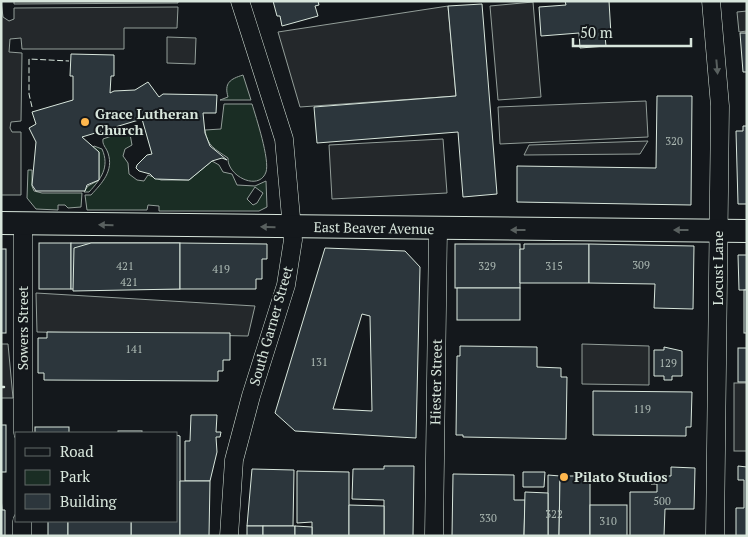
<svg xmlns="http://www.w3.org/2000/svg" width="748" height="537" font-family="'PT Serif',serif">
  <rect width="100%" height="100%" fill="#14181c"/>
  <!-- green -->
  <g fill="#1a2d24" stroke="#939e99" fill-rule="evenodd">
    <path d="M243 75 251 100H220L228 97C224 83 230 79 243 75Z"/>
    <path d="M224 104H252C256 117 270 160 266 172 259 192 227 176 228 158 215 149 207 146 205 130L221 129Z"/>
    <path d="M126 131 130 134 132 145 125 149 123 156 128 163 129 174 137 180 144 181 148 175 161 180H189L212 161 219 165 223 172 232 174 237 185 255 186 266 181 267 207 259 211H159V206L148 205 147 210H87L85 195H91C102 183 114 171 108 153 106 147 102 145 103 139ZM255 187 263 193 257 203 253 205 247 199Z"/>
    <path d="M94 146 102 149C110 167 101 179 89 192H84L88 186 99 180V152L93 147Z"/>
    <polygon points="28,170 32,170 32,186 34,191 42,193 82,193 81,207 68,208 65,205 58,205 58,210 36,209 27,198"/>
  </g>
  <!-- parking -->
  <g fill="#24282b" stroke="#939e99">
    <polygon points="1,1 3,17 9,21 14,19 14,8 178,7 177,28 124,28 124,49 22,49 21,38 10,39 9,52 22,53 21,121 11,122 10,128 12,132 21,132 21,195 1,195"/>
    <polygon points="14,1 178,1 178,3 14,4"/>
    <polygon points="533,2 541,97 498,100 490,6"/>
    <polygon points="448,6 456,96 300,107 278,32"/>
    <polygon points="747,11 747,31 739,32 737,12"/>
    <polygon points="167,37 196,38 195,64 167,63"/>
    <polygon points="646,101 648,137 500,144 498,107"/>
    <polygon points="443,139 447,193 332,199 329,145"/>
    <polygon points="648,141 640,154 524,155 529,145"/>
    <polygon points="36,293 255,306 248,336 37,332"/>
    <polygon points="1,344 8,344 13,398 1,398"/>
    <polygon points="582,344 649,346 649,385 582,384"/>
    <rect x="734" y="383" width="13" height="68"/>
  </g>
  <!-- building -->
  <g fill="#2c363c" stroke="#d8e6dc" fill-rule="evenodd">
    <polygon points="273,1 318,1 319,5 315,6 318,16 282,26 280,16 277,16"/>
    <polygon points="565,1 609,1 611,35 605,36 606,46 580,48 579,33 541,36 539,7 566,5"/>
    <polygon points="482,4 497,194 463,197 458,132 317,143 314,107 456,96 448,6"/>
    <polygon points="740,33 747,33 747,72 743,72"/>
    <polygon points="71,54 114,55 114,76 111,76 110,93 114,91 135,90 148,82 159,97 163,94 217,95 216,113 203,113 205,133 210,146 227,160 222,158 212,161 189,180 155,179 150,174 139,171 136,168 137,165 147,155 152,154 142,119 82,137 99,152 99,180 87,185 85,191 36,191 32,185 36,142 29,128 36,124 32,112 73,100 73,76 70,76"/>
    <polygon points="657,96 692,96 691,205 517,202 517,166 656,168"/>
    <polygon points="743,126 747,126 747,204 738,204 736,131 743,131"/>
    <rect x="39" y="243" width="32" height="46"/>
    <rect x="71" y="243" width="109" height="46"/>
    <polygon points="91,243 180,243 180,289 73,291 74,248"/>
    <polygon points="180,243 267,244 267,259 262,259 262,279 256,279 256,289 180,289"/>
    <rect x="455" y="244" width="65" height="44"/>
    <polygon points="524,244 589,244 589,283 520,283 520,249 524,249"/>
    <polygon points="589,244 694,246 693,309 654,308 655,284 589,283"/>
    <path d="M325 248 405 251 420 267 416 438 295 431 275 413ZM362 314 370 316 372 411 333 409Z"/>
    <rect x="1" y="249" width="5" height="84"/>
    <polygon points="738,255 747,255 747,290 739,290"/>
    <rect x="457" y="288" width="63" height="32"/>
    <rect x="744" y="290" width="3" height="43"/>
    <polygon points="47,332 230,333 230,360 223,360 223,371 218,371 218,381 44,380 44,373 38,373 38,338 47,338"/>
    <polygon points="460,346 537,347 537,367 561,368 561,377 567,377 566,439 463,437 463,435 456,435 457,356 460,356"/>
    <polygon points="664,347 682,351 682,376 672,376 672,380 664,380 664,376 654,376 654,350 664,350"/>
    <rect x="738" y="348" width="9" height="34"/>
    <polygon points="593,391 692,392 691,427 686,427 686,436 593,435"/>
    <polygon points="191,415 217,415 216,432 221,432 220,437 216,437 217,452 210,481 185,481 185,441 190,441"/>
    <rect x="1" y="425" width="5" height="47"/>
    <rect x="35" y="427" width="34" height="6"/>
    <rect x="118" y="431" width="24" height="2"/>
    <polygon points="176,435 180,436 180,536 131,536 131,521 176,521"/>
    <polygon points="384,466 414,466 413,536 384,536 384,500 352,499 353,469 384,469"/>
    <polygon points="738,466 747,467 747,536 736,536 736,508 744,508 744,480 738,480"/>
    <polygon points="671,467 695,468 694,509 665,509 664,536 630,536 630,492 657,492 657,484 651,484 652,476 671,476"/>
    <polygon points="252,469 294,470 293,526 247,526"/>
    <polygon points="297,471 349,472 349,536 312,536 312,522 297,523"/>
    <polygon points="523,472 545,472 544,487 523,487"/>
    <polygon points="453,474 514,475 514,500 525,500 524,536 452,536"/>
    <polygon points="548,475 560,476 559,536 548,536"/>
    <polygon points="560,476 590,476 590,536 559,536"/>
    <polygon points="180,481 210,481 209,536 180,536"/>
    <polygon points="525,492 548,493 548,536 524,536"/>
    <polygon points="1,496 2,510 5,510 5,536 1,536"/>
    <polygon points="349,505 384,506 384,536 349,536"/>
    <rect x="590" y="505" width="37" height="31"/>
    <rect x="48" y="521" width="20" height="15"/>
    <rect x="68" y="521" width="63" height="15"/>
    <rect x="247" y="526" width="16" height="10"/>
    <rect x="263" y="526" width="32" height="10"/>
    <polygon points="295,526 312,527 312,536 295,536"/>
  </g>
  <g fill="none" stroke-linecap="round" stroke-linejoin="round">
    <!-- minor casing -->
    <g stroke="#d8e6dc" stroke-width="19">
      <g id="minor">
        <polyline points="711,1 720,106 715,536"/>
        <polyline points="23,433 23,223"/>
        <polyline points="22,536 22,521"/>
        <polyline points="229,536 234,460 251,396 286,285 293,240 284,139 240,1"/>
        <polyline points="434,536 438,229"/>
      </g>
    </g>
    <!-- major casing -->
    <g stroke="#d8e6dc" stroke-width="24">
      <polyline id="major" points="1,223 747,231"/>
    </g>
    <!-- minor -->
    <use href="#minor" stroke="#14181c" stroke-width="18"/>
    <!-- major -->
    <use href="#major" stroke="#14181c" stroke-width="22"/>
    <!-- fence -->
    <polyline stroke="#d8e6dc" stroke-width="1" stroke-dasharray="6 2.5" stroke-linecap="butt" points="32,107 29,94 29,59 69,61"/>
    <!-- wall -->
    <polyline stroke="#d8e6dc" stroke-width="2.5" points="1,387 4,387"/>
  </g>
  <!-- one-way arrows -->
  <defs><path id="oneway-solid" d="M-6-.8H1V-3.2L6.5 0L1 3.2V.8H-6Z" transform="scale(1.25)"/></defs>
  <g fill="#59605f">
    <use href="#oneway-solid" transform="translate(717 67) rotate(85)"/>
    <use href="#oneway-solid" transform="translate(106 225) rotate(-179)"/>
    <use href="#oneway-solid" transform="translate(268 227) rotate(-179)"/>
    <use href="#oneway-solid" transform="translate(518 230) rotate(-180)"/>
    <use href="#oneway-solid" transform="translate(681 230) rotate(-180)"/>
  </g>
  <!-- markers -->
  <g fill="#ffb74d" stroke="#14181c" stroke-width="2">
    <circle cx="85" cy="122" r="5"/>
    <circle cx="564" cy="477" r="5"/>
  </g>
  <g text-anchor="middle" stroke-width="4" stroke-linejoin="round" paint-order="stroke">
    <!-- number labels -->
    <g font-size="11" fill="#adbab4">
      <text x="674" y="145">320</text>
      <text x="641" y="269">309</text>
      <text x="125" y="270">421</text>
      <text x="487" y="270">329</text>
      <text x="554" y="270">315</text>
      <text x="221" y="273">419</text>
      <text x="129" y="286">421</text>
      <text x="134" y="353">141</text>
      <text x="319" y="366">131</text>
      <text x="668" y="367">129</text>
      <text x="642" y="413">119</text>
      <text x="662" y="505">500</text>
      <text x="554" y="518">322</text>
      <text x="488" y="522">330</text>
      <text x="608" y="525">310</text>
    </g>
    <!-- poi labels -->
    <g font-size="14" font-weight="bold" fill="#d8e6dc" stroke="#14181c" text-anchor="start">
      <text x="95" y="119">Grace Lutheran<tspan x="95" dy="16">Church</tspan></text>
      <text x="574" y="482">Pilato Studios</text>
    </g>
    <!-- street labels -->
    <g font-size="14" fill="#d8e6dc" stroke="#14181c">
      <text transform="translate(374 228) rotate(1)" y="5">East Beaver Avenue</text>
      <text transform="translate(718 268) rotate(-90)" y="5">Locust Lane</text>
      <text transform="translate(271 326) rotate(-74)" y="5">South Garner Street</text>
      <text transform="translate(23 328) rotate(-90)" y="5">Sowers Street</text>
      <text transform="translate(436 382) rotate(-89)" y="5">Hiester Street</text>
    </g>
  </g>
  <!-- border -->
  <rect width="748" height="537" fill="none" stroke="#d8e6dc" stroke-width="5"/>
  <!-- legend -->
  <rect x="15" y="432" width="162" height="90" fill="#14181c" stroke="#626a69"/>
  <rect x="25" y="448" width="25" height="8" fill="#14181c" stroke="#626a69"/>
  <text x="60" y="457" font-size="15" fill="#d8e6dc">Road</text>
  <rect x="25" y="470" width="25" height="15" fill="#1a2d24" stroke="#626a69"/>
  <text x="60" y="482" font-size="15" fill="#d8e6dc">Park</text>
  <rect x="25" y="494" width="25" height="15" fill="#2c363c" stroke="#626a69"/>
  <text x="60" y="507" font-size="15" fill="#d8e6dc">Building</text>
  <!-- scale -->
  <path d="M573 38v8h118v-8" fill="none" stroke="#d8e6dc" stroke-width="2.5"/>
  <text x="580" y="38" font-size="15" fill="#d8e6dc" stroke="#14181c" stroke-width="4" paint-order="stroke">50 m</text>
</svg>
